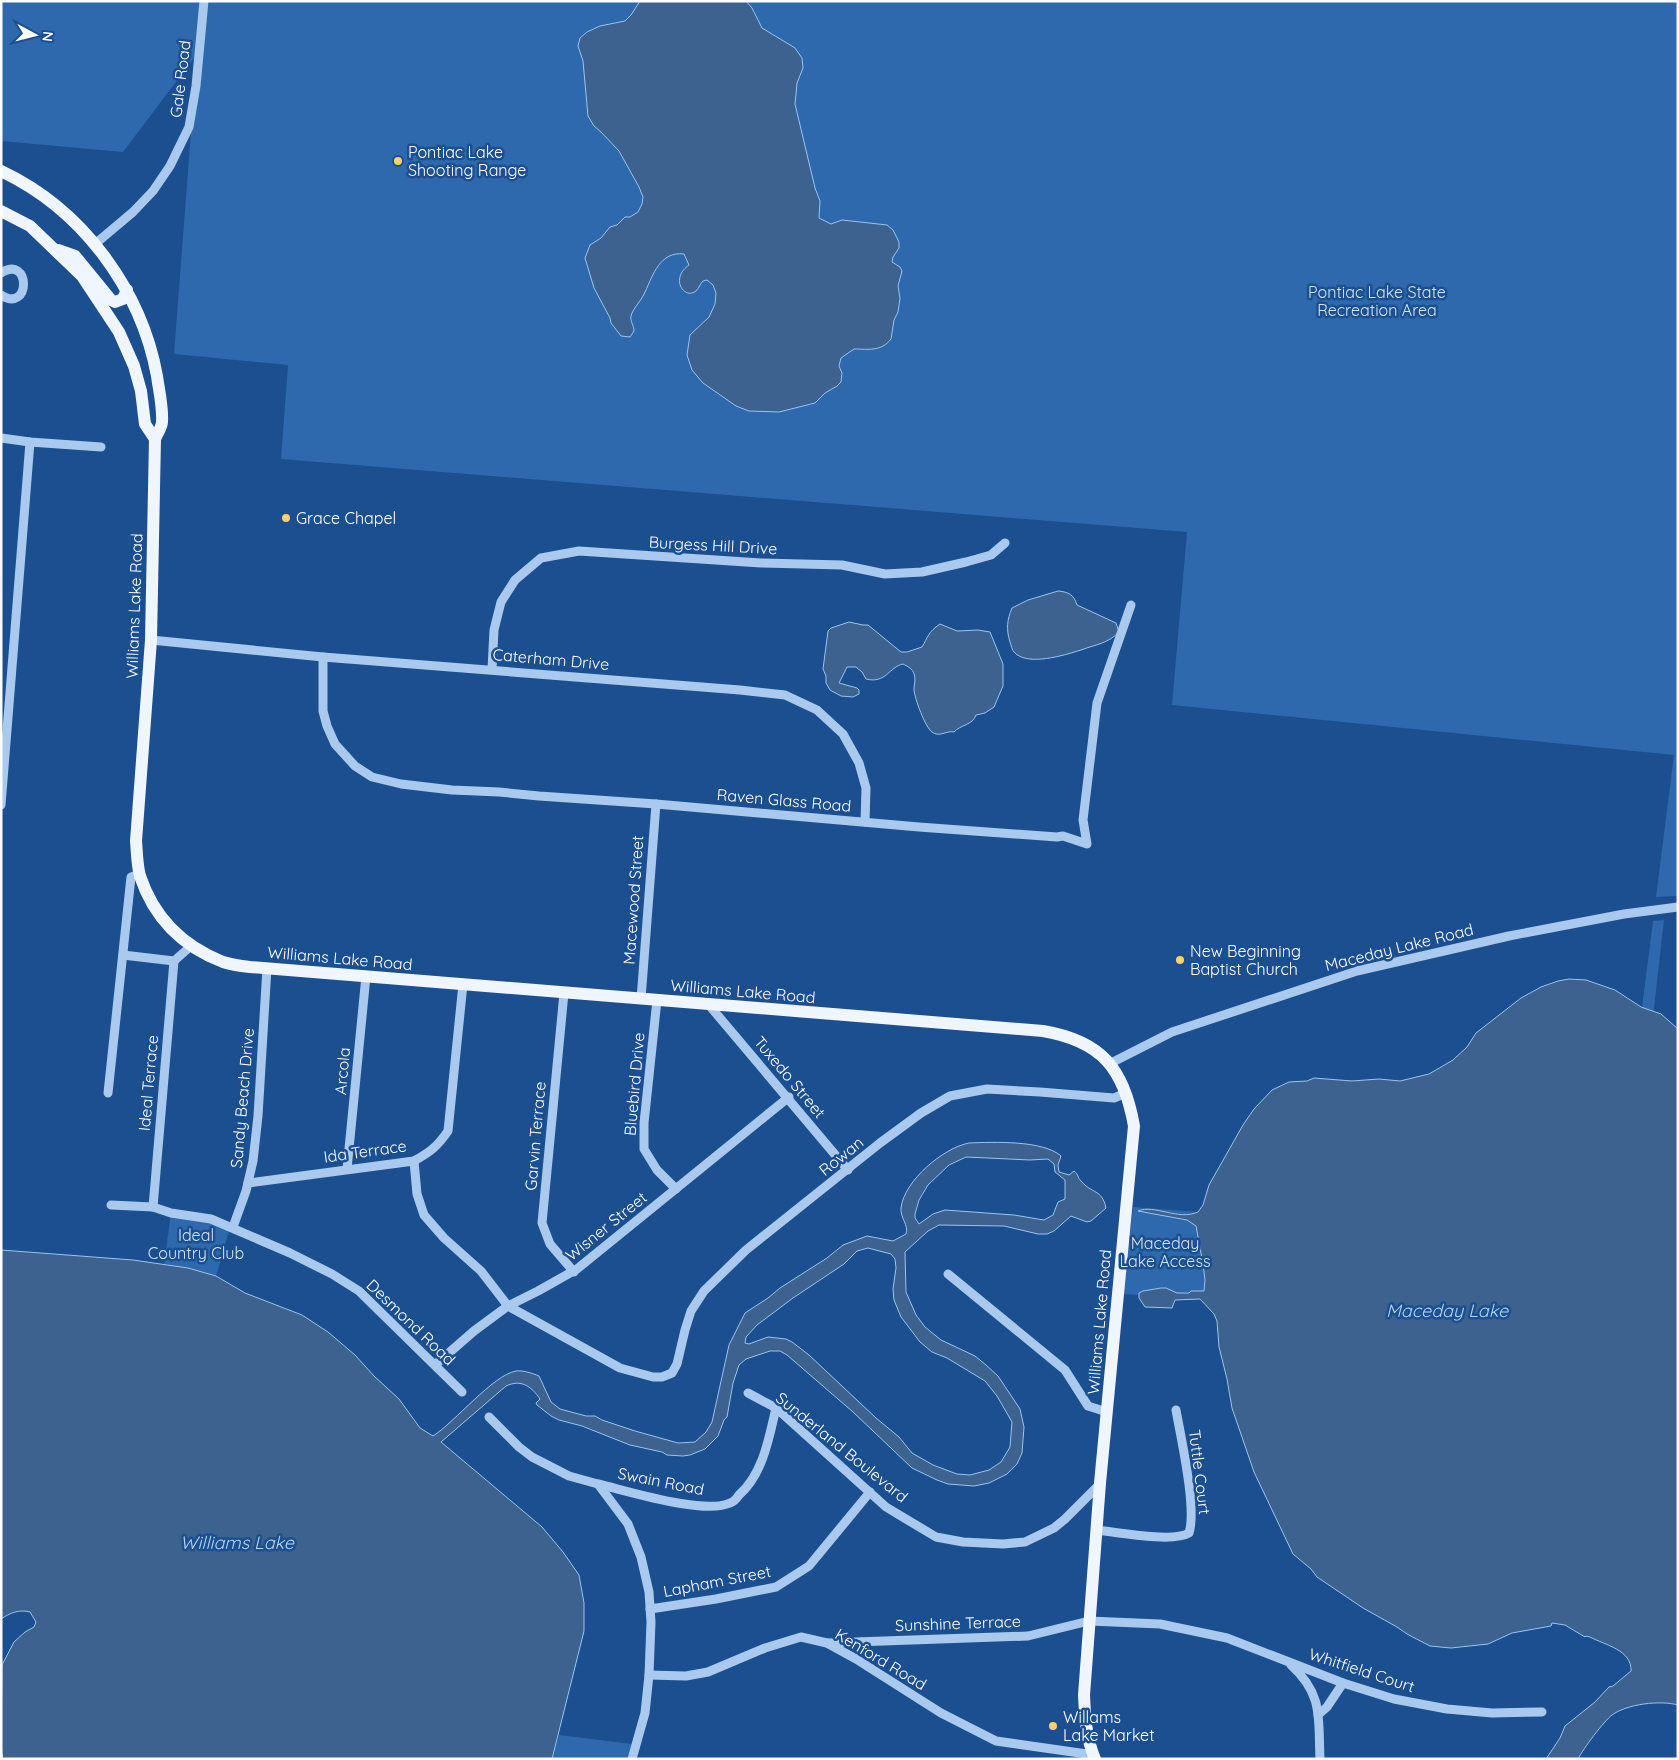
<svg xmlns="http://www.w3.org/2000/svg" width="1679" height="1760" font-family="Quicksand,sans-serif">
  <rect width="100%" height="100%" fill="#1b4f8f"/>
  <!-- green -->
  <g fill="#2e69ad">
    <polygon points="1,1 1678,1 1678,896 1656,897 1674,755 1172,705 1187,532 281,459 288,365 174,354 197,54 123,152 1,141"/>
    <polygon points="1664,920 1645,1087 1632,1086 1653,921"/>
    <path d="M1133 1207 1198 1212C1179 1221 1158 1208 1138 1211L1187 1220 1196 1226C1202 1242 1207 1275 1204 1291L1180 1293H1139V1295L1123 1294Z"/>
    <polygon points="171,1213 211,1219 229,1231 216,1276 164,1265"/>
    <polygon points="559,1735 632,1744 627,1759 552,1759"/>
  </g>
  <!-- water -->
  <g fill="#3c6290" stroke="#9cc4f0" fill-rule="evenodd">
    <path d="M640 1H746L752 8 762 28 795 48 802 58 803 68 797 83 795 104 815 188 820 201 819 218 831 224 842 220 887 225 893 230 899 242V248L893 257 892 262 900 267 902 271 898 286 900 298 898 312 894 320 891 339C881 352 868 349 854 349L841 358 839 366 842 373 841 382 837 386 825 393 815 403 779 412 749 411 736 406 703 383 692 370 687 355 690 335 709 317 715 304 716 293 713 285 707 280 703 281C700 284 699 288 696 291 687 298 677 287 680 277 681 272 685 268 689 265L684 254C660 251 653 275 645 292 642 300 633 308 631 316 630 321 634 326 634 331L630 337 621 336 611 323 610 318 594 288 585 258 590 245 601 238 610 227 617 225 625 217H630L638 212 642 204 643 197 639 187 619 151 601 132 594 126 588 116 583 61 578 46 580 38 587 32 600 26 625 21 631 15Z"/>
    <path d="M1058 591C1069 592 1074 595 1077 605L1116 623 1119 632C1107 644 1097 644 1081 650 1065 655 1027 667 1014 652 1012 650 1011 645 1010 642 1006 629 1007 620 1012 608L1028 600Z"/>
    <path d="M849 622 863 625H868L901 652H907L922 647C928 637 928 632 940 624L957 631 978 630 990 632 1003 664V686L994 707 985 713 976 715C973 725 960 725 954 732 947 730 939 738 932 732 925 727 915 699 914 690 914 685 916 679 914 674 913 669 907 666 903 664 889 667 886 684 866 679L862 672 856 667H847L839 683 857 688 859 690V694L853 697 841 696 830 690 826 683V676L823 669 828 631 831 628Z"/>
    <path d="M1569 979 1586 980 1615 990 1641 1007 1661 1014 1678 1029V1705C1660 1700 1627 1704 1612 1715 1604 1721 1583 1749 1578 1759H1546L1560 1738 1565 1726 1595 1702 1609 1687 1613 1686 1631 1671C1632 1650 1605 1645 1590 1637L1586 1636 1585 1637 1565 1625 1552 1623 1551 1626 1512 1633 1488 1644 1451 1648 1430 1646 1407 1634 1397 1627 1363 1608 1317 1577 1311 1569 1293 1554 1254 1472 1232 1408 1227 1379 1219 1347 1217 1321 1214 1314 1200 1299 1175 1300 1172 1308 1145 1307 1139 1298V1293L1143 1291 1161 1288H1166L1177 1293H1189L1191 1291H1204L1205 1280 1203 1264 1196 1226 1187 1220 1138 1211C1155 1204 1178 1221 1198 1212L1203 1205 1209 1185 1243 1125 1254 1109 1272 1090 1289 1082 1307 1081 1314 1078 1352 1081 1379 1079 1400 1081 1429 1074 1453 1060 1467 1047 1476 1033 1521 998 1541 987 1558 981Z"/>
    <path d="M969 1143C993 1142 1043 1140 1061 1156L1058 1165 1059 1172 1069 1175 1074 1171C1079 1175 1077 1177 1081 1181 1092 1194 1102 1189 1106 1208L1091 1221 1087 1222 1071 1216 1054 1231 1047 1234H1038L1004 1226 939 1225 928 1231 905 1252 906 1292 916 1315 925 1327 941 1340 975 1356 986 1365 998 1376 1020 1409 1024 1427 1022 1453 1017 1464 1007 1474 989 1483 974 1486 948 1484 937 1480 912 1468 853 1412 787 1355 780 1351H770L746 1359 739 1365 733 1383 727 1417 724 1420 718 1436 705 1449 690 1455 683 1456 667 1455 662 1452 630 1445 582 1426 559 1420 551 1416 537 1405 536 1403 540 1399C531 1386 521 1379 506 1386L441 1442 542 1527 563 1552 579 1575 584 1603V1631L552 1759H3L1 1747 2 1665 14 1642 25 1632 34 1627 36 1622 30 1612C19 1609 10 1613 1 1619V1250L133 1260 188 1268 216 1276 245 1293 302 1315 328 1332 355 1355 374 1376 399 1399 420 1428 433 1436C455 1422 493 1375 516 1371 522 1370 532 1373 539 1376L551 1402 560 1409 586 1416H595L602 1420 635 1431 678 1443 695 1442 706 1432 712 1422 729 1345 745 1313 768 1298 780 1288 827 1258 843 1245 867 1236 893 1241 906 1234C909 1225 900 1218 901 1208 904 1181 943 1148 969 1143ZM966 1157 1030 1160 1048 1159 1054 1164 1055 1172 1065 1180V1199L1058 1202 1053 1215 1044 1220 1014 1215 945 1210 933 1214 919 1224 915 1218V1214L919 1200 928 1185 949 1165ZM868 1248 891 1254 895 1259 896 1268 893 1289 894 1300 901 1317 920 1342 932 1352 947 1358 985 1381 997 1396 1012 1422 1010 1447 1001 1462 989 1470 970 1475 957 1474 933 1465 912 1453 899 1437 876 1418 809 1355 792 1342 786 1339 768 1337 749 1344 745 1343 746 1337 757 1325 793 1298 844 1264 857 1251Z"/>
  </g>
  <g fill="none" stroke-linecap="round" stroke-linejoin="round">
    <!-- minor -->
    <g stroke="#a9c9ee" stroke-width="9">
      <polyline points="95,244 133,212 153,191 170,166 189,127 196,86 204,1"/>
      <path d="M1 273C31 254 31 314 1 295"/>
      <polyline points="1,438 30,442 101,447"/>
      <polyline points="151,640 323,657 740,690 785,695 817,710 843,734 859,763 866,788 865,822"/>
      <polyline points="323,657 323,711 327,726 335,744 355,766 372,777 401,784 452,790 499,792 539,796 656,804 919,827 1057,837 1063,836 1087,844 1083,820 1097,703 1131,605"/>
      <polyline points="492,669 494,630 501,602 515,580 541,558 579,551 761,563 842,565 885,574 922,572 966,562 991,555 1005,543"/>
      <polyline points="1,805 30,442"/>
      <polyline points="123,955 174,961 191,946"/>
      <polyline points="564,993 542,1223 550,1244 574,1272"/>
      <polyline points="641,999 656,804"/>
      <polyline points="657,1000 644,1123 644,1149 657,1170 676,1189"/>
      <polyline points="709,1005 848,1170"/>
      <polyline points="1111,1063 1172,1032 1357,971 1509,936 1624,914 1678,907"/>
      <polyline points="108,1093 131,877 140,874"/>
      <polyline points="414,1161 417,1194 424,1215 444,1238 481,1271 508,1306 620,1368 653,1377 662,1377 672,1373 677,1364 685,1330 691,1311 704,1291 746,1250 880,1143 921,1113 950,1096 987,1089 1040,1092 1114,1098 1126,1093"/>
      <polyline points="347,1169 366,976"/>
      <path d="M248 1183 414 1161C430 1152 437 1147 448 1131L463 984"/>
      <polyline points="111,1205 153,1207 171,1213 211,1219 290,1253 332,1274 359,1291 462,1392"/>
      <polyline points="153,1207 174,961"/>
      <polyline points="233,1227 246,1191 253,1161 258,1116 267,968"/>
      <polyline points="948,1274 1065,1370 1088,1406 1107,1412"/>
      <polyline points="435,1365 474,1331 508,1306 538,1291 577,1269 789,1097"/>
      <polyline points="748,1393 776,1408 886,1507 936,1537 963,1542 1003,1544 1025,1542 1054,1528 1065,1519 1100,1484"/>
      <polyline points="489,1417 519,1447 532,1457 569,1476 598,1484 628,1524 641,1557 649,1592 651,1622 649,1675 645,1713 632,1759"/>
      <path d="M598 1484C628 1491 704 1515 730 1503 733 1502 737 1498 739 1495 763 1474 769 1438 776 1408"/>
      <path d="M1096 1530C1116 1532 1173 1543 1189 1533 1197 1509 1181 1438 1176 1410"/>
      <polyline points="650,1609 716,1599 776,1587 809,1566 870,1492"/>
      <polyline points="827,1643 1028,1636 1089,1621 1160,1624 1227,1638 1343,1683 1394,1699 1447,1709 1492,1713 1542,1712"/>
      <path d="M1291 1665C1324 1695 1318 1719 1320 1759"/>
      <polyline points="649,1675 686,1676 708,1672 765,1648 801,1637 827,1643 856,1659 941,1713 996,1741 1094,1755"/>
      <polyline points="1318,1715 1327,1707 1343,1683"/>
    </g>
    <!-- major -->
    <g stroke="#f0f6ff" stroke-width="12">
      <path d="M1 171C82 209 141 289 157 376 159 391 163 407 162 422 162 427 157 434 155 439L151 640 136 841C137 852 137 865 140 876 154 918 182 946 223 962 232 965 241 966 250 967L1043 1031C1102 1041 1124 1069 1134 1126L1100 1483 1084 1695C1085 1717 1086 1738 1095 1759"/>
      <polyline points="1,211 30,226 82,276 119,332 134,366 141,391 145,424 155,439"/>
      <polyline points="58,250 75,256 111,300 115,302 123,299 127,290"/>
    </g>
  </g>
  <!-- markers -->
  <g fill="#ffd166" stroke="#1b4f8f" stroke-width="2">
    <circle cx="398" cy="161" r="5"/>
    <circle cx="286" cy="518" r="5"/>
    <circle cx="1180" cy="960" r="5"/>
    <circle cx="1053" cy="1726" r="5"/>
  </g>
  <g text-anchor="middle" stroke-width="5" stroke-linejoin="round" paint-order="stroke">
    <!-- street labels -->
    <g font-size="16" fill="#fff" stroke="#1b4f8f">
      <text transform="translate(180 79) rotate(-83)" y="6">Gale Road</text>
      <text transform="translate(713 545) rotate(3)" y="6">Burgess Hill Drive</text>
      <text transform="translate(134 606) rotate(-88)" y="6">Williams Lake Road</text>
      <text transform="translate(551 659) rotate(5)" y="6">Caterham Drive</text>
      <text transform="translate(784 800) rotate(5)" y="6">Raven Glass Road</text>
      <text transform="translate(633 900) rotate(-86)" y="6">Macewood Street</text>
      <text transform="translate(1399 947) rotate(-14)" y="6">Maceday Lake Road</text>
      <text transform="translate(340 958) rotate(5)" y="6">Williams Lake Road</text>
      <text transform="translate(743 991) rotate(5)" y="6">Williams Lake Road</text>
      <text transform="translate(342 1071) rotate(-85)" y="6">Arcola</text>
      <text transform="translate(790 1077) rotate(50)" y="6">Tuxedo Street</text>
      <text transform="translate(148 1083) rotate(-85)" y="6">Ideal Terrace</text>
      <text transform="translate(634 1084) rotate(-85)" y="6">Bluebird Drive</text>
      <text transform="translate(242 1098) rotate(-85)" y="6">Sandy Beach Drive</text>
      <text transform="translate(535 1136) rotate(-85)" y="6">Garvin Terrace</text>
      <text transform="translate(365 1151) rotate(-8)" y="6">Ida Terrace</text>
      <text transform="translate(841 1156) rotate(-39)" y="6">Rowan</text>
      <text transform="translate(606 1226) rotate(-39)" y="6">Wisner Street</text>
      <text transform="translate(411 1322) rotate(44)" y="6">Desmond Road</text>
      <text transform="translate(1099 1322) rotate(-85)" y="6">Williams Lake Road</text>
      <text transform="translate(842 1447) rotate(39)" y="6">Sunderland Boulevard</text>
      <text transform="translate(1200 1472) rotate(83)" y="6">Tuttle Court</text>
      <text transform="translate(661 1481) rotate(11)" y="6">Swain Road</text>
      <text transform="translate(717 1581) rotate(-11)" y="6">Lapham Street</text>
      <text transform="translate(958 1623) rotate(-2)" y="6">Sunshine Terrace</text>
      <text transform="translate(881 1659) rotate(31)" y="6">Kenford Road</text>
      <text transform="translate(1362 1670) rotate(18)" y="6">Whitfield Court</text>
    </g>
    <!-- poi labels -->
    <g font-size="16" fill="#fff" stroke="#1b4f8f" text-anchor="start">
      <text x="408" y="158">Pontiac Lake<tspan x="408" dy="18">Shooting Range</tspan></text>
      <text x="296" y="524">Grace Chapel</text>
      <text x="1190" y="957">New Beginning<tspan x="1190" dy="18">Baptist Church</tspan></text>
      <text x="1063" y="1723">Willams<tspan x="1063" dy="18">Lake Market</tspan></text>
    </g>
    <!-- park labels -->
    <g font-size="16" fill="#cfe3fa" stroke="#1b4f8f">
      <text x="1377" y="298">Pontiac Lake State<tspan x="1377" dy="18">Recreation Area</tspan></text>
      <text x="196" y="1241">Ideal<tspan x="196" dy="18">Country Club</tspan></text>
      <text x="1165" y="1249">Maceday<tspan x="1165" dy="18">Lake Access</tspan></text>
    </g>
    <!-- water labels -->
    <g font-size="18" font-style="italic" fill="#b5d3f5" stroke="#1b4f8f">
      <text x="1447" y="1317">Maceday Lake</text>
      <text x="237" y="1549">Williams Lake</text>
    </g>
  </g>
  <!-- border -->
  <rect width="1679" height="1760" fill="none" stroke="#ffffff" stroke-width="5"/>
  <!-- north arrow -->
  <g transform="translate(35 35) rotate(97)" stroke="#1b4f8f" stroke-width="4" paint-order="stroke">
  <path d="M0-4L9 19L0 12L-9 19Z" fill="#ffffff"/>
  <text y="-8" font-size="14" font-weight="bold" text-anchor="middle" fill="#ffffff">N</text>
  </g>
</svg>
